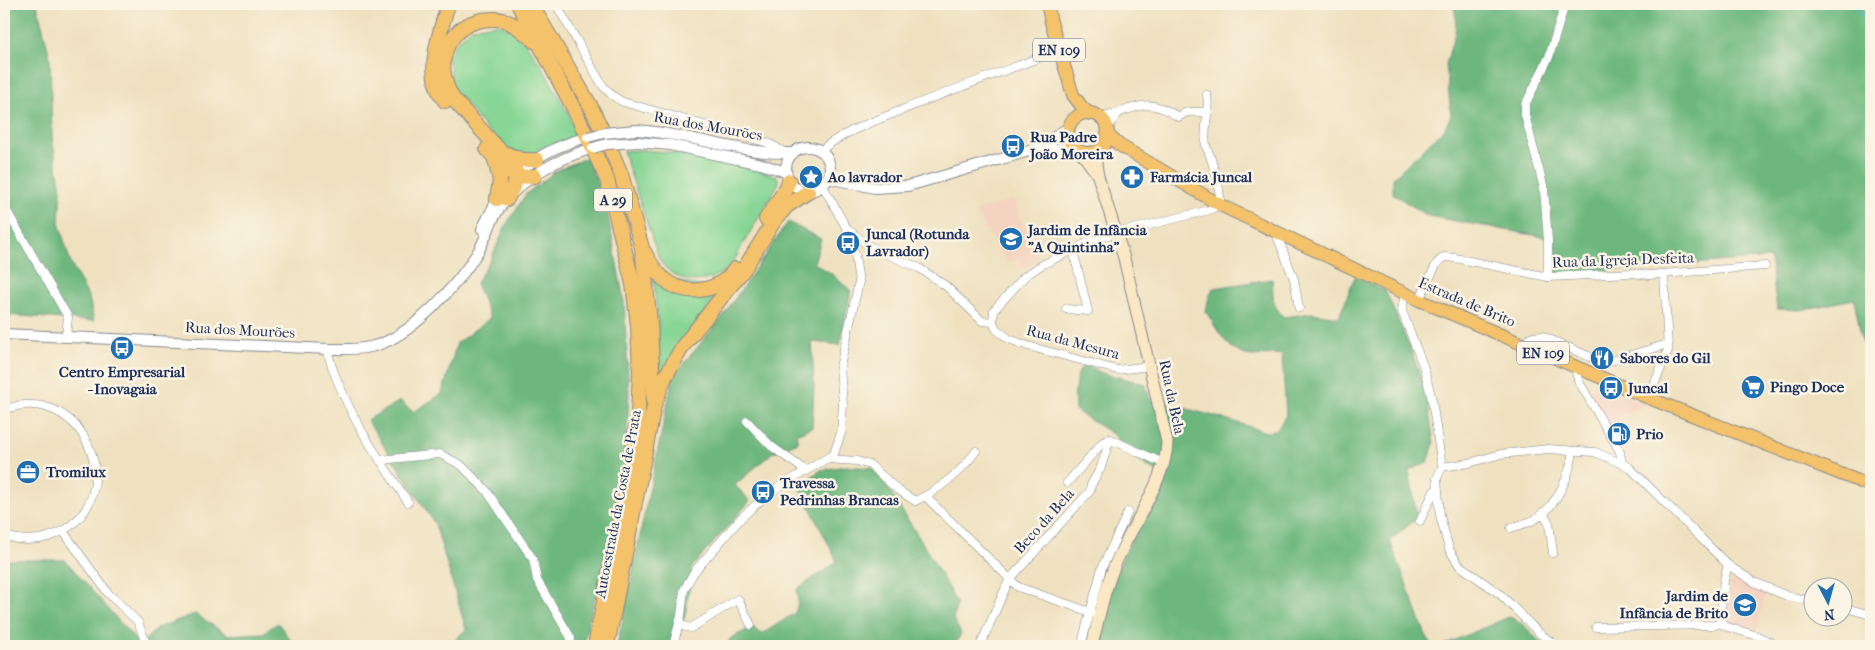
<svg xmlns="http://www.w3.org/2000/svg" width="1875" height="650" font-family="'IM FELL French Canon',serif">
  <rect width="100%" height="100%" fill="#fcf5e5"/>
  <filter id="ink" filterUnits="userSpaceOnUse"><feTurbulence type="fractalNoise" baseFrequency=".02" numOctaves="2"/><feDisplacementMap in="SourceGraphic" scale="10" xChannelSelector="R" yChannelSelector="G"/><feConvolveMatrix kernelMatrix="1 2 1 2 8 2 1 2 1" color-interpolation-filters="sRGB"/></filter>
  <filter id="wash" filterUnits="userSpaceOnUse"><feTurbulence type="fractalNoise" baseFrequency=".0096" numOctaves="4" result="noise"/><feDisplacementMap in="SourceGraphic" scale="20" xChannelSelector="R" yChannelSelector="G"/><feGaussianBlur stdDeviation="1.12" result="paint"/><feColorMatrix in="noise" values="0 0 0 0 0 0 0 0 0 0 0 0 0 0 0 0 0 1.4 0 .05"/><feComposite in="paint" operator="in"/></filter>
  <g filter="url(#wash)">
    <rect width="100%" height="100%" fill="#efe1c0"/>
    <!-- built -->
    <g fill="#f4d3c0">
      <polygon points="1014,199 1021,220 1039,260 1024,269 1018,259 1008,263 975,211"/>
      <polygon points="1596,384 1645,403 1643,407 1618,416 1637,461 1634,462 1630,460 1622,452 1589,392"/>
      <polygon points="1739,579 1766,593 1757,633 1735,626 1727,620 1725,617 1730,584 1732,580"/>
    </g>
    <!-- green -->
    <g fill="#87d695" stroke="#51827a">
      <polygon points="497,24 511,29 522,38 541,65 580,134 536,154 521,154 499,145 452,87 449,56 455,44 472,28"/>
      <path d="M643 150C688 153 734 163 777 176L779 183C767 203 755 224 743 244 739 251 735 261 729 267 707 287 675 286 659 259L623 151Z"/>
      <polygon points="653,275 719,291 664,373 659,372 658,322"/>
    </g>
    <!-- forest -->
    <g fill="#6db77e" stroke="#44736e">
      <polygon points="4,4 37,4 50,58 52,137 61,190 59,223 71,264 89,298 94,321 4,315"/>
      <polygon points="1454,4 1861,4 1871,16 1871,372 1868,372 1854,299 1801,310 1777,309 1770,258 1554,274 1550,238 1428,216 1393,194 1393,178 1444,129 1451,116 1446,64 1455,33 1456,19"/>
      <polygon points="586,158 605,199 624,302 629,392 627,438 615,515 583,646 449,646 466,629 435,524 367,420 400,401 413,412 442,394 457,343 490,318 476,283 490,261 506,225 526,194 557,170"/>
      <polygon points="788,222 821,239 814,263 832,274 851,291 840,345 812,342 814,386 812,427 796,434 798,442 772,453 735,485 750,501 692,567 686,611 678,638 674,646 617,646 673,377 723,316"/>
      <path d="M1355 276 1385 290 1413 355 1426 393 1434 443 1428 463 1409 470 1417 518 1390 541 1427 638 1433 646H1096L1110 593 1123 556 1162 487 1161 475 1134 458 1114 435 1075 410C1074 398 1074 372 1085 364L1102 373 1145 384 1150 399 1232 421 1266 432 1276 431 1286 415 1282 355C1272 353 1264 355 1254 356 1229 356 1218 330 1206 312L1209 296 1214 288 1272 279C1274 296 1270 304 1284 317L1312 313 1339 317Z"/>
      <polygon points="846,466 872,468 884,482 925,547 957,604 953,619 961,633 955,646 726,646 731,638 753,627 762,634 795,613 798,603 797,589 830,567 837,561 799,486 821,470"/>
      <polygon points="4,560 65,560 140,645 157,628 195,614 228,635 263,633 278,623 295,646 4,646"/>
      <path d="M1509 617C1527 623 1530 635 1545 646H1441Z"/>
    </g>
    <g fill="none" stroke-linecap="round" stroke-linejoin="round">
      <!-- stream -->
      <polyline stroke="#3fb0b6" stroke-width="2.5" points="1850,4 1871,21"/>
    </g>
  </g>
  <g filter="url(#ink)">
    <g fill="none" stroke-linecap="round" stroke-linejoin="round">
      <!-- minor casing -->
      <g stroke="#85888f" stroke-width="9">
        <g id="minor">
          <path d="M556 4 601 83C607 92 613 97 623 102L768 143 784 152"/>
          <path d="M1100 118C1133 111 1145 94 1178 117L1187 112H1208"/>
          <polyline points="1107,128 1118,114"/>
          <path d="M820 151C844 131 873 122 902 110 954 89 1007 70 1060 50"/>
          <polyline points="4,206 68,317 66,337"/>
          <polyline points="847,229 871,247 919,268 946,286 982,321 993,322"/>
          <polyline points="1276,233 1294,279 1299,308"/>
          <polyline points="1548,277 1548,241 1544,189 1525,115 1525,105 1549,57 1565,4"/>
          <polyline points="1405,293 1402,311 1424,368 1432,400 1442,467 1437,478 1440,515 1449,549 1459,565 1500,594 1539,633 1557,646"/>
          <polyline points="1419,300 1437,263 1444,257 1455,258 1548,277 1632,273 1649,275 1765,266"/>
          <polyline points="1066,309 1088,311 1073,250"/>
          <polyline points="1526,346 1530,337 1542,336 1604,363 1668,344"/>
          <path d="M328 349C329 361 333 371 338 382 355 426 382 463 408 502"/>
          <path d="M1150 366 1117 370 1028 346 1009 339 996 329 993 322 994 310 1025 276 1040 266 1097 238 1209 210 1220 205C1221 191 1216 174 1211 159 1210 154 1207 150 1206 145 1203 128 1210 112 1207 95"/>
          <polyline points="1575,367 1578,380 1620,452 1622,463"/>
          <polyline points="1649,398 1668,350 1664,274"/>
          <path d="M4 410C84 379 134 499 56 534 39 541 21 542 4 535"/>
          <polyline points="747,421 771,446 806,471"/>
          <polyline points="1110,439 1165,464"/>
          <path d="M827 459 857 461 870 465 898 490 915 501C938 491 961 472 976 451"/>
          <polyline points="380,460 440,454 461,465 486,490 533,559 537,580 571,638 570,646"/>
          <polyline points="1442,467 1469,463 1501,454 1548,449 1595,452 1629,467 1728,565 1754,582 1787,596 1812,601"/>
          <polyline points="1067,483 1103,442 1110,439"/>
          <polyline points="925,496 1018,587 1099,615"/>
          <polyline points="1543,512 1549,523 1553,553"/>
          <polyline points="1420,521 1434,491 1437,490"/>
          <path d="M1511 528C1519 525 1530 523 1537 518 1558 504 1570 475 1573 451"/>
          <polyline points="63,531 108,593 138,622 147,646"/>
          <polyline points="1728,565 1724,580 1720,620 1724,626 1758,636 1777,646"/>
          <polyline points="1842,607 1871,615"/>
          <polyline points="679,625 691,628 738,599 751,625"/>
          <polyline points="1596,627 1715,625 1721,623"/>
          <polyline points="673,646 681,616 684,590 694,572 741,518 769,493 834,454 841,433 843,405 840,367 859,282 855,255 847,229 823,186"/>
          <polyline points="980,646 1009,580 1090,491 1091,485 1101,467 1110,439"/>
          <polyline points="1081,646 1102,568 1128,512"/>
        </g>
      </g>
      <!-- tertiary casing -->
      <g stroke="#85888f" stroke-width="12">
        <g id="tertiary">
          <path d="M636 130C688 133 742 155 793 153"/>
          <polyline points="638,142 670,145 761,164 786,172"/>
          <circle cx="808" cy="169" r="22"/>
          <path d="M1043 147C1050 138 1060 134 1069 127"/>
          <polyline points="828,178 875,188 908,186 1043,147 1050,149 1075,148"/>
          <path d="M514 179C532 157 561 144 588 137"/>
          <polyline points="482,229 499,196"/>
          <path d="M4 334 328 349C342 349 356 350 370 347 410 339 458 285 479 250 487 236 491 219 501 206 523 177 559 158 593 148"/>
        </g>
      </g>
      <!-- secondary casing -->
      <g stroke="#85888f" stroke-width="13">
        <g id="secondary">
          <polyline points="1081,152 1097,174"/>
          <path d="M1092 646C1099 617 1105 585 1118 558 1132 525 1167 477 1167 442L1124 258 1098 176 1096 164 1098 150"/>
        </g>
      </g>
      <!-- primary casing -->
      <g stroke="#85888f" stroke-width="14">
        <g id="primary">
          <polyline points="1047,4 1051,22 1073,95 1082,107 1090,114"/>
          <circle cx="1088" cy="133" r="20"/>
          <polyline points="1107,134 1119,145 1220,205 1419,300 1649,398 1871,486"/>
        </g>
      </g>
      <!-- motorway casing -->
      <g stroke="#85888f" stroke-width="16">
        <g id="motorway">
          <polyline points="518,4 575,111 607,179 633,284 638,326 640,371 638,414 630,467 595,646"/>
          <polyline points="531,4 590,105 606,138 621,174 642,248 650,323 654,406 607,646"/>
          <path d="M445 101C423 74 440 34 448 4"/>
          <path d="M487 149C503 167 508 180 535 176"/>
          <polyline points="504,153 523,160 537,160"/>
          <polyline points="495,160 500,180 497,199"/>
          <path d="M507 199 516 181 515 167 454 100C430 64 448 18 495 19 510 19 523 31 534 41"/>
          <polyline points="766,219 784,192 789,181"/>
          <path d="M645 253C651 265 658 276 669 283 691 297 721 290 735 269"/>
          <polyline points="655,403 665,377 683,346 744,269 774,221 787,206 808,192"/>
        </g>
      </g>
      <!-- minor -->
      <use href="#minor" stroke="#fff" stroke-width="8"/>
      <!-- tertiary -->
      <use href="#tertiary" stroke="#fff" stroke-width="10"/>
      <!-- secondary -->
      <use href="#secondary" stroke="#fae7c3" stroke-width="11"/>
      <!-- primary -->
      <use href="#primary" stroke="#f3c26a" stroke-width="12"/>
      <!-- motorway -->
      <use href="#motorway" stroke="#f3c26a" stroke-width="14"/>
      <!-- tertiary-bridge casing -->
      <g stroke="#85888f" stroke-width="12" stroke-linecap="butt">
        <g id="tertiary-bridge">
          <polyline points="588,137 604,133 636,130"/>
          <polyline points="593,148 607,144 638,142"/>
        </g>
      </g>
      <!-- tertiary-bridge -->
      <use href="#tertiary-bridge" stroke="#fff" stroke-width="10"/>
    </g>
  </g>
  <!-- icons -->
  <defs>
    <g id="bus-disc" transform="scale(1.25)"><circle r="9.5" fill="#1f6fb2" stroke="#fcf5e5"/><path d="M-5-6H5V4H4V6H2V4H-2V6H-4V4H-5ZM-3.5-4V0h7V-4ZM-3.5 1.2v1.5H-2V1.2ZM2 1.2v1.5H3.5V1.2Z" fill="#fff"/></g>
    <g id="sight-disc" transform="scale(1.25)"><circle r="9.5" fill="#1f6fb2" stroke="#fcf5e5"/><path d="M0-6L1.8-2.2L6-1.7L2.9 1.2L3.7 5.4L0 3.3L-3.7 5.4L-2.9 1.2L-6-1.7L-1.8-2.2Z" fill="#fff"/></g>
    <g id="pharmacy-disc" transform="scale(1.25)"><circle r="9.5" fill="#1f6fb2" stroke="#fcf5e5"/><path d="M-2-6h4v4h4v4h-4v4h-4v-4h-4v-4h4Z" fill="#fff"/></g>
    <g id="school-disc" transform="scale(1.25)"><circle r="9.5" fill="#1f6fb2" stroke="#fcf5e5"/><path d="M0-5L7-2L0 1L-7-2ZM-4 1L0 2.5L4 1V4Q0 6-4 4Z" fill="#fff"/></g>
    <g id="restaurant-disc" transform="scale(1.25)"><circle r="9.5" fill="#1f6fb2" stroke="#fcf5e5"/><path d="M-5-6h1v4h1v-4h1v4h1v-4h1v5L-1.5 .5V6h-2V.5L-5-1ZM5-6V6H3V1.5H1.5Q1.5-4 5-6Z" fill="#fff"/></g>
    <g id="supermarket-disc" transform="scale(1.25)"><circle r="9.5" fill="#1f6fb2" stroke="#fcf5e5"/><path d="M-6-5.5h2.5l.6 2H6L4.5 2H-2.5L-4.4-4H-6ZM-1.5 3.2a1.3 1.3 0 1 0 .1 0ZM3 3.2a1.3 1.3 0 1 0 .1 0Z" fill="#fff"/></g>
    <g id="fuel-disc" transform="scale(1.25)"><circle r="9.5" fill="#1f6fb2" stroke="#fcf5e5"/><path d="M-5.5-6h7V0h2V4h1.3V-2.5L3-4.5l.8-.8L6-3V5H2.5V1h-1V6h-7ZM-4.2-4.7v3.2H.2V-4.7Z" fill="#fff"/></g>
    <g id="office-disc" transform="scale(1.25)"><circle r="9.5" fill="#1f6fb2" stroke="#fcf5e5"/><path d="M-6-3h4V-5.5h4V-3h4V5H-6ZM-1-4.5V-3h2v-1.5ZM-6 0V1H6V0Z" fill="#fff"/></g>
  </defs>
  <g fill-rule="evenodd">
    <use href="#bus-disc" x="1013" y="146"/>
    <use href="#sight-disc" x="811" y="177"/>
    <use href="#pharmacy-disc" x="1132" y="177"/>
    <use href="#school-disc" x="1011" y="239"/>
    <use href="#bus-disc" x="848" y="243"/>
    <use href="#bus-disc" x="122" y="348"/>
    <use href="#restaurant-disc" x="1602" y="358"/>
    <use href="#supermarket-disc" x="1753" y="387"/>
    <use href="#bus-disc" x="1611" y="388"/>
    <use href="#fuel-disc" x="1619" y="434"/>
    <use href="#office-disc" x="28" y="472"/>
    <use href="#bus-disc" x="763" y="492"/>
    <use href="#school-disc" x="1745" y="605"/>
  </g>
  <g text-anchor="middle" stroke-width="5" stroke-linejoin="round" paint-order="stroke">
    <!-- shield labels -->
    <g fill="#fcf5e5" stroke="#5e6a86" stroke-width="1">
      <rect x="1033" y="38.5" width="52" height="23" rx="4"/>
      <rect x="594" y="188.5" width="38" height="23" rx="4"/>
      <rect x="1517" y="341.5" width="52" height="23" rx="4"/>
    </g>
    <g font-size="14" font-weight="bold" fill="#1b2f5e">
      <text x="1059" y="55">EN 109</text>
      <text x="613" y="205">A 29</text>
      <text x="1543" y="358">EN 109</text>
    </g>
    <!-- street labels -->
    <g font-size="15" fill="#1b2f5e" stroke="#fcf5e5">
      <text transform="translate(708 126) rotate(10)" y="5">Rua dos Mourões</text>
      <text transform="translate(1623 260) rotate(-2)" y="5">Rua da Igreja Desfeita</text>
      <text transform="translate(1467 302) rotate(23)" y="5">Estrada de Brito</text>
      <text transform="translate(240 330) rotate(3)" y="5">Rua dos Mourões</text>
      <text transform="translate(1073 342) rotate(15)" y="5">Rua da Mesura</text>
      <text transform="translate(1172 397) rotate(78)" y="5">Rua da Bela</text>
      <text transform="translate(618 504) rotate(-79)" y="5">Autoestrada da Costa de Prata</text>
      <text transform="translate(1044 521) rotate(-48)" y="5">Beco da Bela</text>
    </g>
    <!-- poi labels -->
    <g font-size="15" font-weight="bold" fill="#1b2f5e" stroke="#fcf5e5" text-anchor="start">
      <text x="1030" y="142">Rua Padre<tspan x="1030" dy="17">João Moreira</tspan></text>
      <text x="828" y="182">Ao lavrador</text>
      <text x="1150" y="182">Farmácia Juncal</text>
      <text x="1028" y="235">Jardim de Infância<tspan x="1028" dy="17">"A Quintinha"</tspan></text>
      <text x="866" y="239">Juncal (Rotunda<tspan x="866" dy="17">Lavrador)</tspan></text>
      <text x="1620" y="363">Sabores do Gil</text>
      <text x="122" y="377" text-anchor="middle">Centro Empresarial<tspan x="122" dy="17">- Inovagaia</tspan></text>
      <text x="1770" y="392">Pingo Doce</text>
      <text x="1628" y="393">Juncal</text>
      <text x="1636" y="439">Prio</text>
      <text x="46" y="477">Tromilux</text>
      <text x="780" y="488">Travessa<tspan x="780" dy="17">Pedrinhas Brancas</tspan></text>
      <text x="1728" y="601" text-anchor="end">Jardim de<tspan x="1728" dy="17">Infância de Brito</tspan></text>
    </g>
  </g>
  <!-- margin -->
  <rect width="1875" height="650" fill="none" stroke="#fcf5e5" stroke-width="20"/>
  <!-- north arrow -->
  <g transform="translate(1828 602) rotate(174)"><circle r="24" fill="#fcf5e5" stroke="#a2a6af"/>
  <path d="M0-4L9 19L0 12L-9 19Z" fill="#1f6fb2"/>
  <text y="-8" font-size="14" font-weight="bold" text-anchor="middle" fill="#1b2f5e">N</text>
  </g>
</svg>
